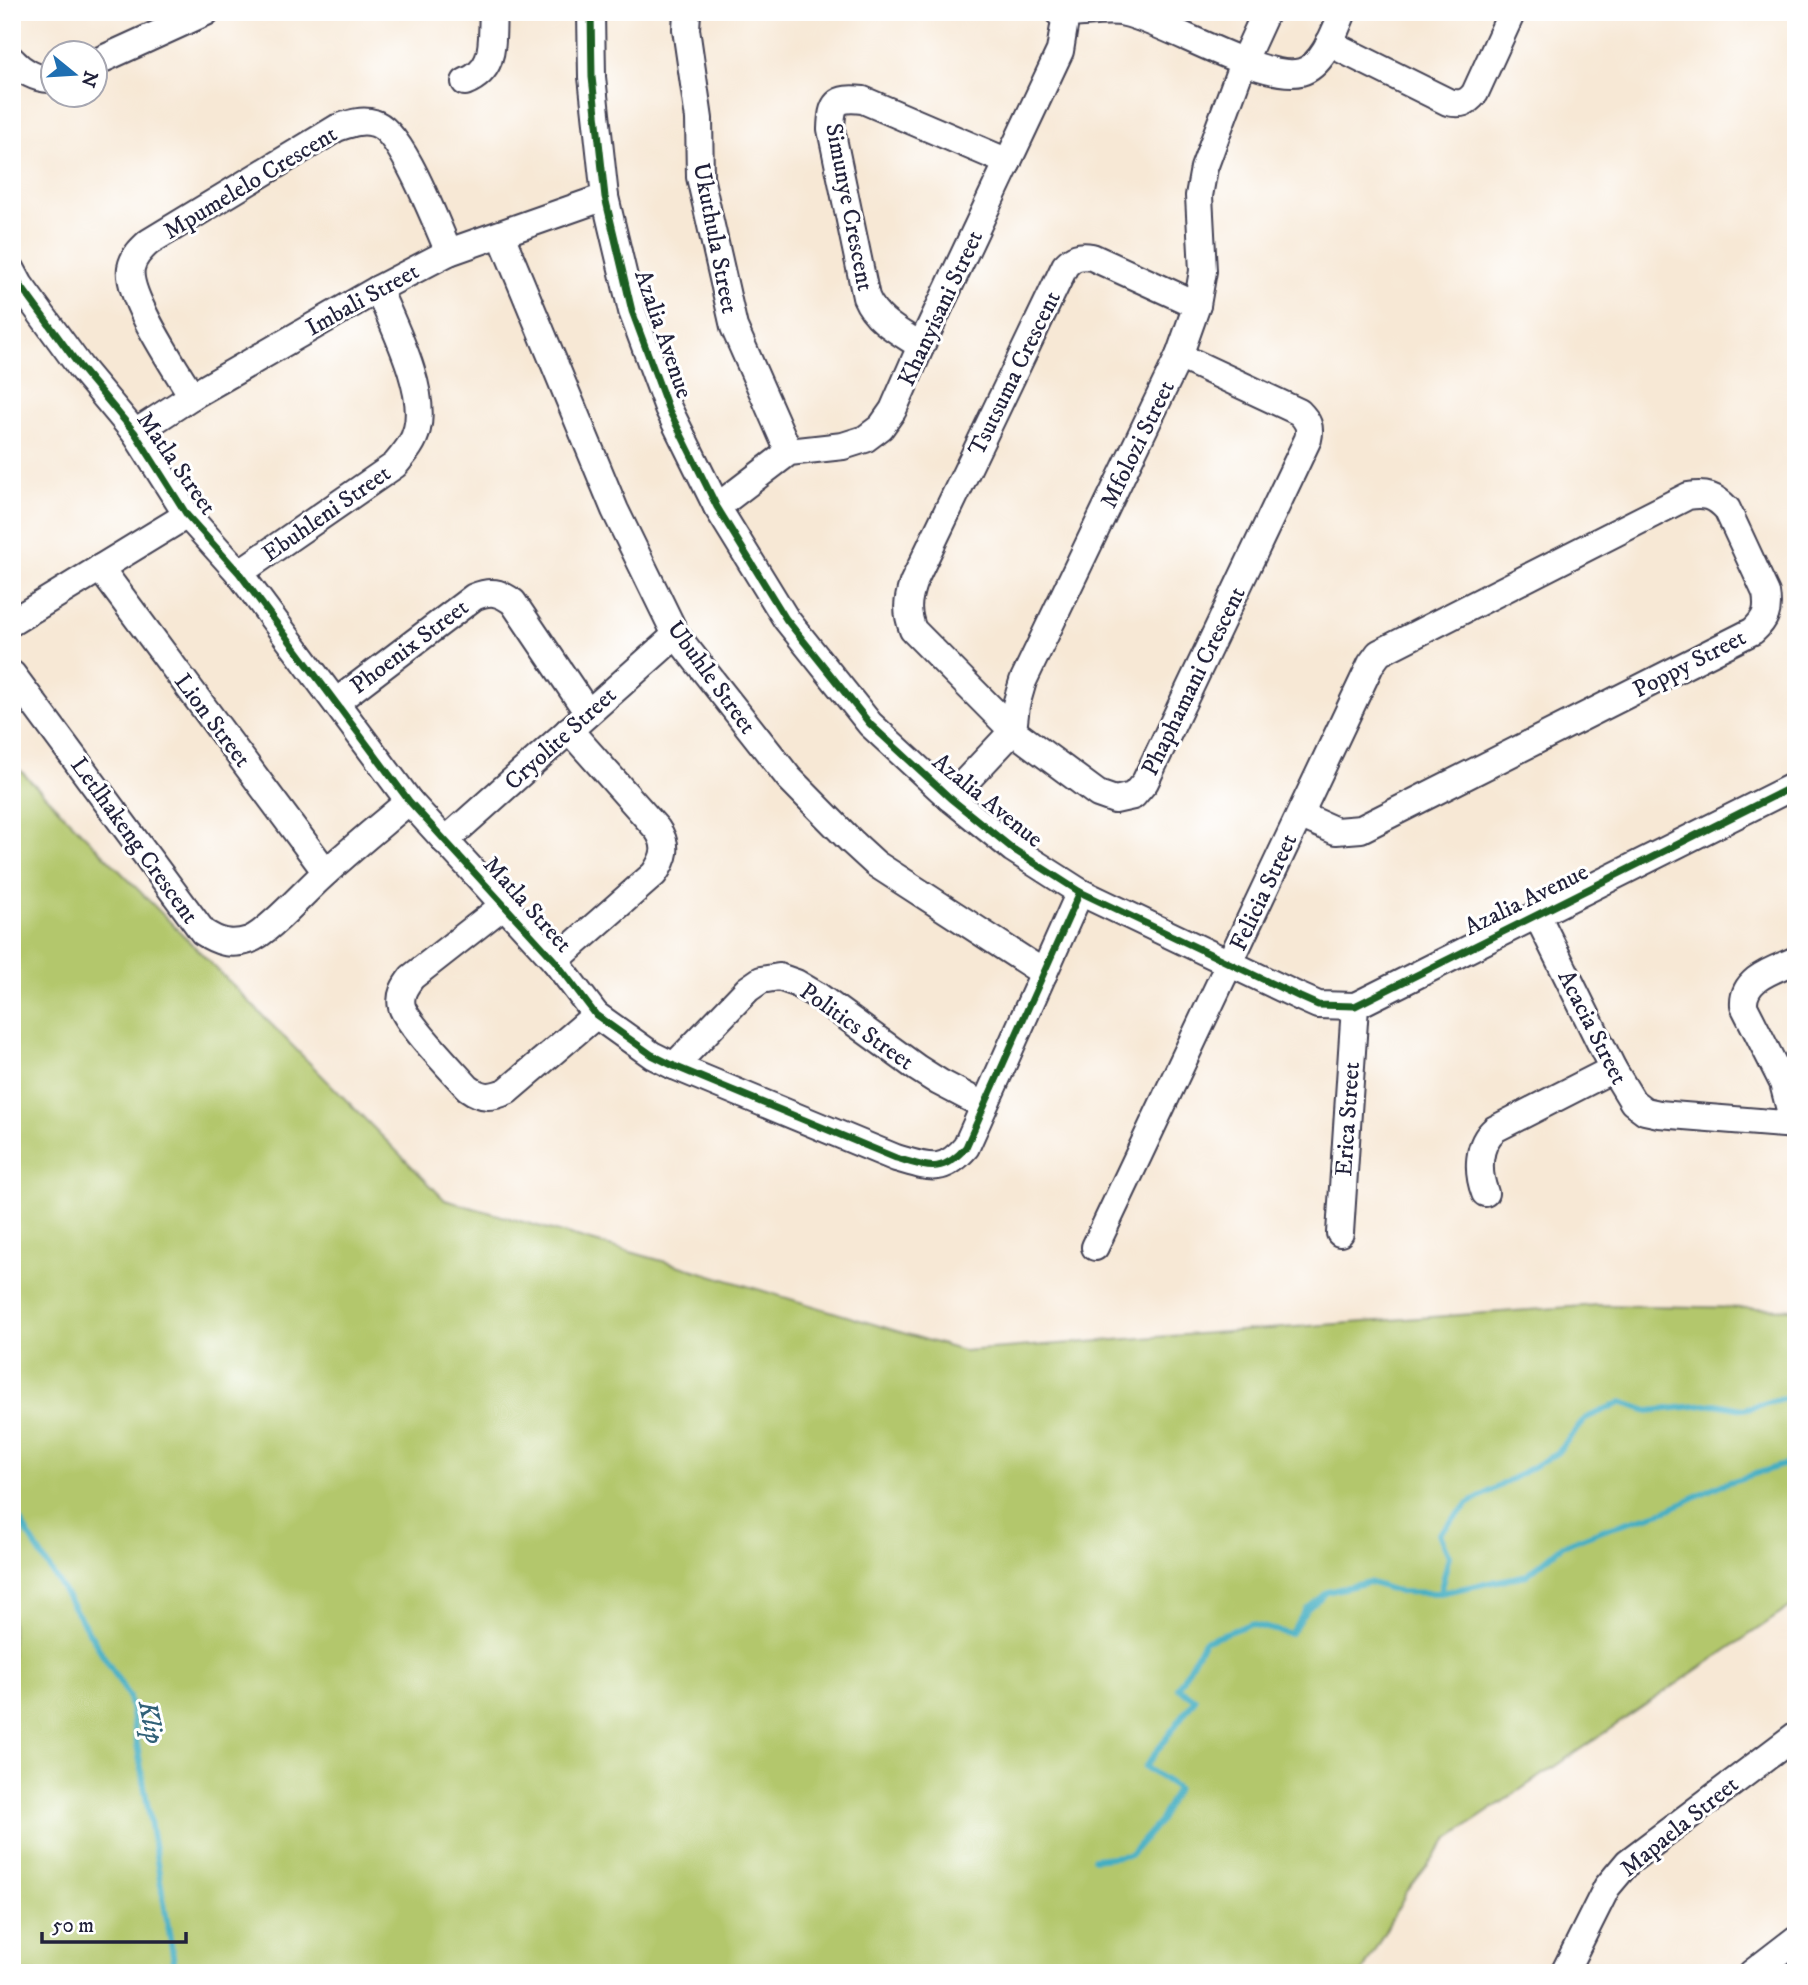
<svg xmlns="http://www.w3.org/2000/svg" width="1808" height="1985" font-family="'IM FELL DW Pica',serif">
  <rect width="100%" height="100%" fill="#fff"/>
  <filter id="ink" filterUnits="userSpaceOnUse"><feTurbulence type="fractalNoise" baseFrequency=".0143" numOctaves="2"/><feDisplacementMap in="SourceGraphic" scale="14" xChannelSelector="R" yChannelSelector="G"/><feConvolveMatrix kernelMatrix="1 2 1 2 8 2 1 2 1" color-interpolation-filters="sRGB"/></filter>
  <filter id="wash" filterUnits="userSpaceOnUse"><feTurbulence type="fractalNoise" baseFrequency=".00686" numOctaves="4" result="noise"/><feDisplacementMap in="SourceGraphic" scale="28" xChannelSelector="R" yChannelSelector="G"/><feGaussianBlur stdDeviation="1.57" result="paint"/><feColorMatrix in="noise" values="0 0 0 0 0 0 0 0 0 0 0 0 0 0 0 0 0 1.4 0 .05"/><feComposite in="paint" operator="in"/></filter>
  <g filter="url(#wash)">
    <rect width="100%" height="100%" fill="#f7e8d5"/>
    <!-- green -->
    <polygon fill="#b3c76c" stroke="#6a7454" stroke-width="2" points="12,762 445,1200 691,1269 963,1351 1598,1305 1796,1309 1796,1603 1449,1838 1406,1893 1362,1973 12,1973"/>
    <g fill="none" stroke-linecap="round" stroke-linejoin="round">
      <!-- stream -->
      <g stroke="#43aec2" stroke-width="6">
        <polyline points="12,1508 129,1697 176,1973"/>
        <polyline points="1440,1593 1449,1556 1439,1534 1468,1504 1557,1453 1586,1418 1622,1402 1648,1411 1715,1404 1743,1409 1796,1396"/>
        <polyline points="1094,1859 1130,1855 1159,1822 1177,1788 1145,1767 1195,1699 1178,1688 1204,1641 1250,1624 1290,1634 1307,1609 1327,1592 1369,1582 1399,1592 1440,1593 1527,1575 1563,1545 1608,1528 1665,1511 1720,1485 1796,1461"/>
      </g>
    </g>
  </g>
  <g filter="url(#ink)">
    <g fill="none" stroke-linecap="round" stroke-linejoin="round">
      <!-- minor casing -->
      <g stroke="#424052" stroke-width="30">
        <g id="minor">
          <polyline points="591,12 592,77 605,197 632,311 668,408 717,507 786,619 870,724 950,798 1013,849 1080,892 1300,997 1318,1005 1355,1006 1796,785"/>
          <polyline points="687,12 686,29 699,119 700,177 734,327 789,452"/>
          <path d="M1058 12 1066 14C1084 14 1108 9 1125 13 1167 22 1263 82 1301 72 1323 66 1335 31 1343 12"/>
          <path d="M1329 43 1448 102C1461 105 1467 103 1475 93L1512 12"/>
          <path d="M12 60C22 71 37 80 52 79"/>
          <polyline points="94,63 206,12"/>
          <path d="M465 82C497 69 491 42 493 12"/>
          <polyline points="501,235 615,510 676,635 789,778 851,841 876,864 1044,973"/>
          <path d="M12 270 20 285 80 367 135 433 187 515 239 573 409 801 555 961 596 1015 652 1055 674 1066 896 1158C928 1167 942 1175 966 1147L1080 892"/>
          <path d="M921 346C900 332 876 321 866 297L831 129C832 103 835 97 863 100L1008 162"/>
          <path d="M1179 356 1299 412C1308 421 1311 427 1308 439L1145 782 1133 796 1115 800 1098 794 1013 731 913 630C906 612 907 601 913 583L1065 266C1073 257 1079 255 1092 257L1197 305"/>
          <path d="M192 396C176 369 126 296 131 268 133 257 141 249 149 242L337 128C349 124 361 119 374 123 402 130 436 224 449 252"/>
          <polyline points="135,433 192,396 378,289 449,252 605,197"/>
          <polyline points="717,507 789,452 843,446 865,439 881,427 893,410 921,346 1060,51 1066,14"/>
          <polyline points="100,568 326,872"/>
          <path d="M239 573 395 465C404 454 414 443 417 429 427 390 393 325 378 289"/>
          <polyline points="12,622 187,515"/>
          <path d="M12 674 203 932C218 942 231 946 249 940 268 933 305 891 322 876 350 850 380 826 409 801"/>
          <path d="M336 702 474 597C491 590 499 592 513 602L588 713"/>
          <polyline points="950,798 1013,731 1016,705 1023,681 1179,356 1197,305 1203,271 1199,196 1204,168 1244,60 1266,12"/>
          <polyline points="445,841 676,635"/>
          <path d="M504 905 412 977C405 986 399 995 402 1007 408 1025 453 1071 468 1088 482 1098 491 1098 507 1091L596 1015"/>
          <polyline points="1537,915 1613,1069 1633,1102 1645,1111 1659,1114 1796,1125"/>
          <path d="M555 961 654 874C665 858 669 846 657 829L569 730"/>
          <polyline points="674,1066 748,989 761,980 779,977 796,983 818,996 917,1068 939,1082 983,1105"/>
          <path d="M1794 1125 1783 1083 1744 1006C1742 978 1774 970 1796 960"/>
          <path d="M1485 1193C1477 1172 1477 1144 1495 1129L1613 1069"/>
          <polyline points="1340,1233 1355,1006"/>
          <path d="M1095 1247 1371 664 1379 653 1688 496C1706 493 1715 496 1727 509L1766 593C1769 611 1766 619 1753 631L1361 829 1336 831 1300 815"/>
          <polyline points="1564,1973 1607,1887 1628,1862 1796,1735"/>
          <polyline points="1752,1973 1796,1939"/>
        </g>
      </g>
      <!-- minor -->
      <use href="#minor" stroke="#fff" stroke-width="26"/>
      <!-- cycleway casing -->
      <g stroke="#fff" stroke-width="11">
        <g id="cycleway">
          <polyline points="591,12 592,77 605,197 632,311 668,408 717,507 786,619 870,724 950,798 1013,849 1080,892 1300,997 1318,1005 1355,1006 1796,785"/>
          <path d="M12 270 20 285 80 367 135 433 187 515 239 573 409 801 555 961 596 1015 652 1055 674 1066 896 1158C928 1167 942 1175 966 1147L1080 892"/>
        </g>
      </g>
      <!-- cycleway -->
      <use href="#cycleway" stroke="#1b5e20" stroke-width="7"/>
    </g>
  </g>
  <g text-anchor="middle" stroke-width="6" stroke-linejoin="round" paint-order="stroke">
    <!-- street labels -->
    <g font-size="24" fill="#22223b" stroke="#fff">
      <text transform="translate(250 182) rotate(-31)" y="8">Mpumelelo Crescent</text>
      <text transform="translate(850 207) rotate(79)" y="8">Simunye Crescent</text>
      <text transform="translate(716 238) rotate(79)" y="8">Ukuthula Street</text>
      <text transform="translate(362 299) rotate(-29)" y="8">Imbali Street</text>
      <text transform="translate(940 308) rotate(-65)" y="8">Khanyisani Street</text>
      <text transform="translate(664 334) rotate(71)" y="8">Azalia Avenue</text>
      <text transform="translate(1014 373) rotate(-64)" y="8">Tsutsuma Crescent</text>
      <text transform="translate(1137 444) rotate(-64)" y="8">Mfolozi Street</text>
      <text transform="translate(177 463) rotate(55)" y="8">Matla Street</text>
      <text transform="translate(326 513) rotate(-35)" y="8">Ebuhleni Street</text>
      <text transform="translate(409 646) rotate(-37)" y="8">Phoenix Street</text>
      <text transform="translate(1689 663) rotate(-27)" y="8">Poppy Street</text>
      <text transform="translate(712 677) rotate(54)" y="8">Ubuhle Street</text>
      <text transform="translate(1193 681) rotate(-64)" y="8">Phaphamani Crescent</text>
      <text transform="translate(213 720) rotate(53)" y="8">Lion Street</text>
      <text transform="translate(560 738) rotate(-42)" y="8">Cryolite Street</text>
      <text transform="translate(988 800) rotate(39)" y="8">Azalia Avenue</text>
      <text transform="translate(135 840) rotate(54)" y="8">Letlhakeng Crescent</text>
      <text transform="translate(1263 892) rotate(-65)" y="8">Felicia Street</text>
      <text transform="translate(1526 899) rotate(-26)" y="8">Azalia Avenue</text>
      <text transform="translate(528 904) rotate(48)" y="8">Matla Street</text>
      <text transform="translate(857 1026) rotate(35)" y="8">Politics Street</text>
      <text transform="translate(1593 1027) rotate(63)" y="8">Acacia Street</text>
      <text transform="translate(1347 1119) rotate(-86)" y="8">Erica Street</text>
      <text transform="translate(1679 1826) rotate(-39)" y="8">Mapaela Street</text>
    </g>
    <!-- water labels -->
    <g font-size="26" font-style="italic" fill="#316178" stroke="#fff">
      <text transform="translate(152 1722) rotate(79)" y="9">Klip</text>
    </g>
  </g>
  <!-- margin -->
  <rect width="1808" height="1985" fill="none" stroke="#fff" stroke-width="42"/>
  <!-- north arrow -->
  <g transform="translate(74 74) rotate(108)"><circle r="33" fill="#ffffff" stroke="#a7a7b1" stroke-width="2"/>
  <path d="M0-5L12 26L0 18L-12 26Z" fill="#1f6fb2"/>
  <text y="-10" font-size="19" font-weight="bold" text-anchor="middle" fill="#22223b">N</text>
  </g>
  <!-- scale -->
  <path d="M42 1932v10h144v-10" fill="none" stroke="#22223b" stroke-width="3.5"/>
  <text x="52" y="1932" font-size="21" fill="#22223b" stroke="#ffffff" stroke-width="5" paint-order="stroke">50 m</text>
</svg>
